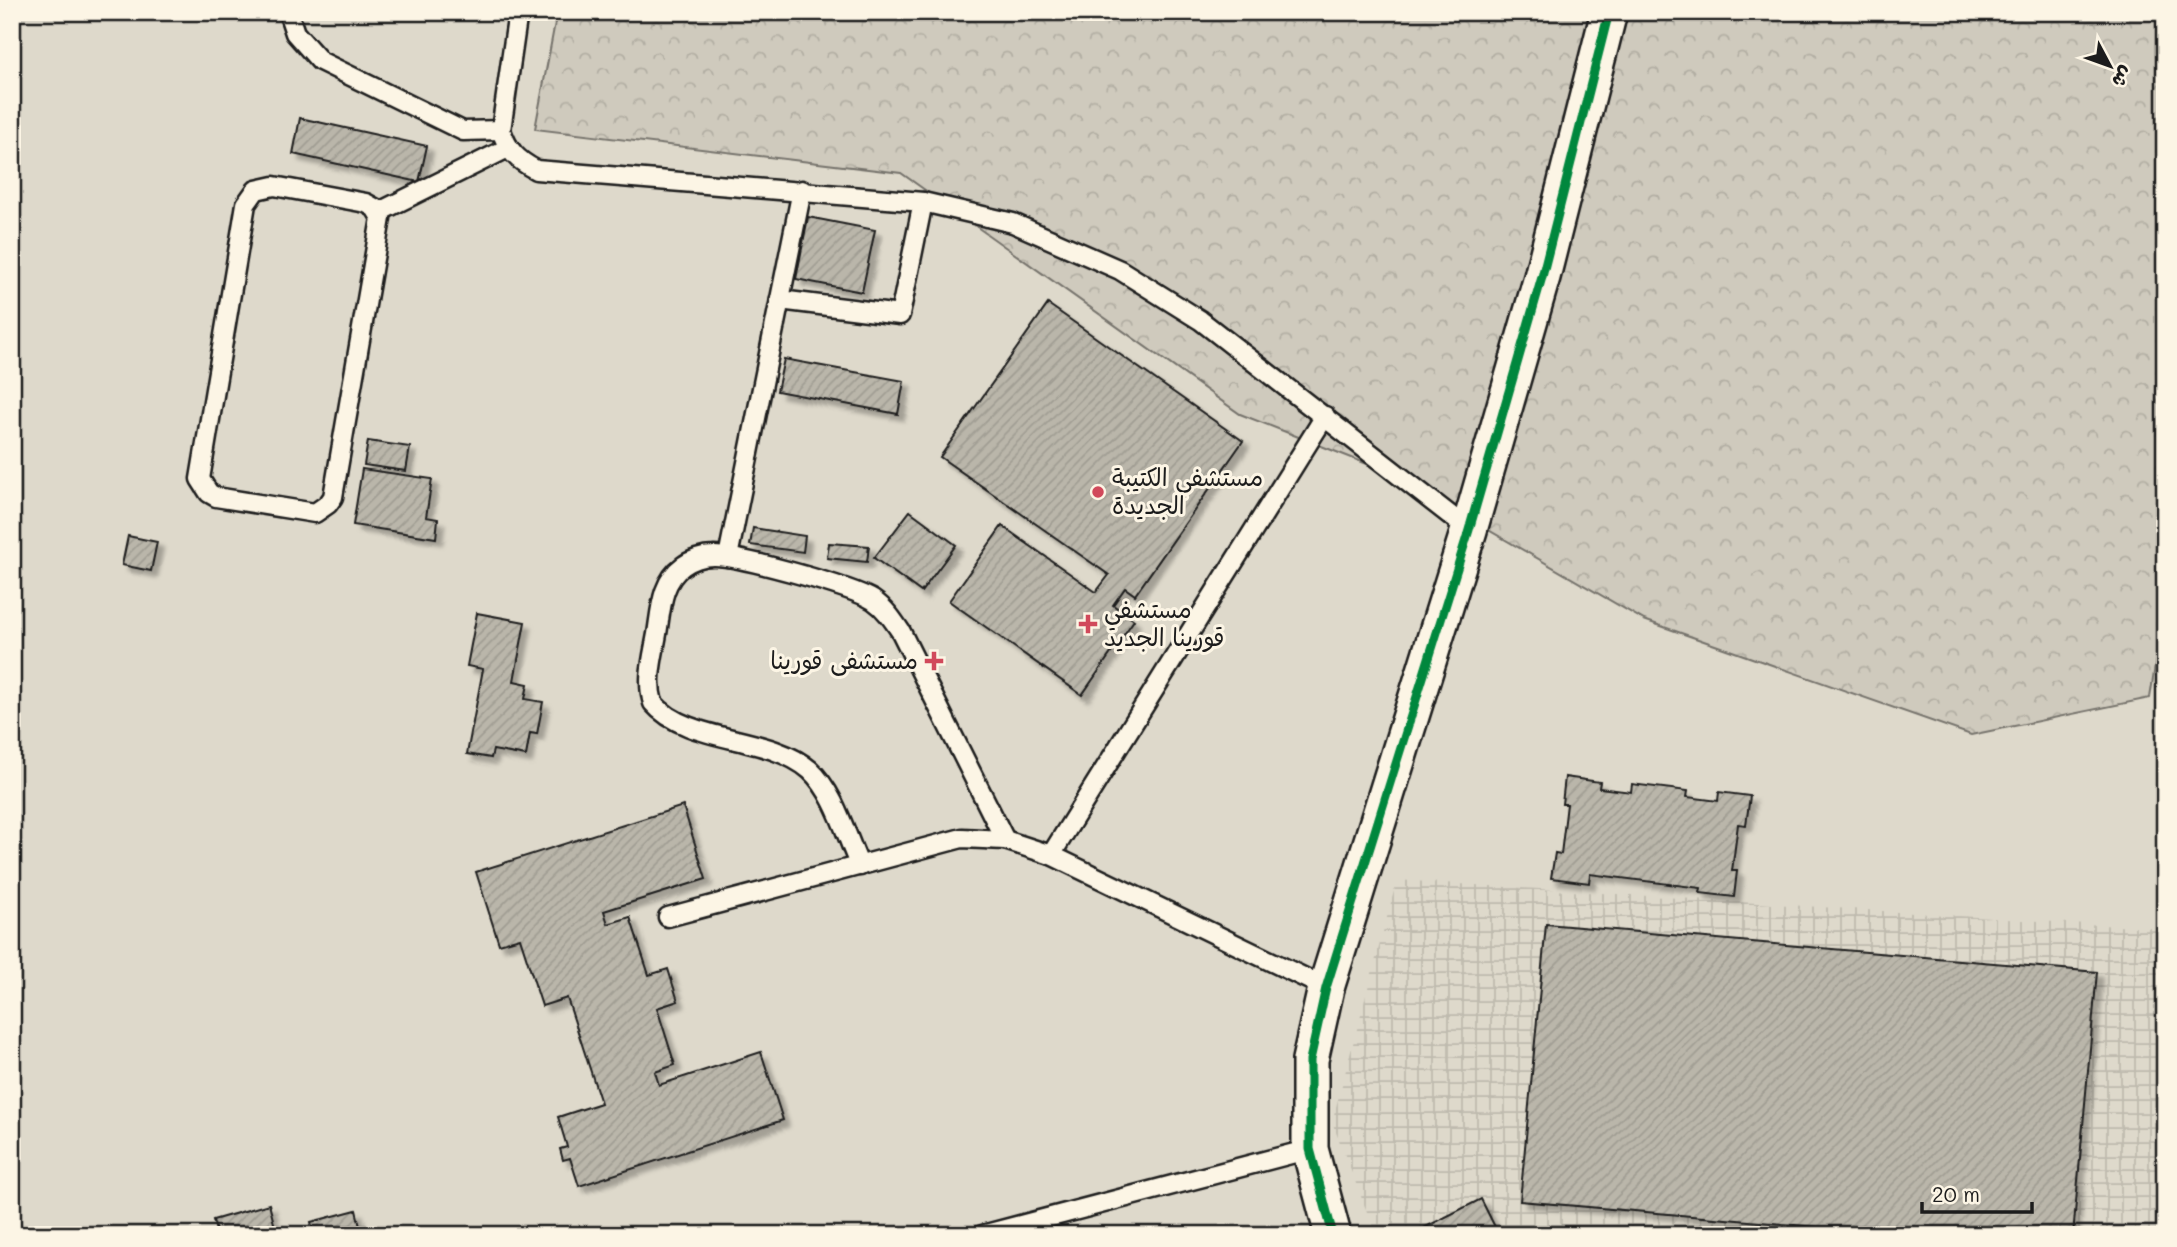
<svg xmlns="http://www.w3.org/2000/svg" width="2177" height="1247" font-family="Mali,'Playpen Sans Arabic',sans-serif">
  <defs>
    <pattern id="industrial-grid" width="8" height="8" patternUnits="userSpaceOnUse" patternTransform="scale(1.75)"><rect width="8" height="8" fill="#ded9cb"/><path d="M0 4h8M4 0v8" fill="none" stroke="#bebaae"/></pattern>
    <pattern id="forest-crowns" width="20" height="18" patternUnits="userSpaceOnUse" patternTransform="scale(1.75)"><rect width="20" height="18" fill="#cfcabd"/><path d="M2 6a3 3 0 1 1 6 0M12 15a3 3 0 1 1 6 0" fill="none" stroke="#b1ada2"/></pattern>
    <pattern id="building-hatch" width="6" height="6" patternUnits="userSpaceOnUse" patternTransform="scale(1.75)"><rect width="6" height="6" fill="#bab6aa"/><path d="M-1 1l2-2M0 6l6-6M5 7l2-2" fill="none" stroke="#9f9c92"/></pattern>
    <filter id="shadow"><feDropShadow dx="6" dy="6" stdDeviation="2" flood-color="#0004"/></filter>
  </defs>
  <rect width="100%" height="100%" fill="#eee8d9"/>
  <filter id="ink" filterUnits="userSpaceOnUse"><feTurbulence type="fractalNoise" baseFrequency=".0143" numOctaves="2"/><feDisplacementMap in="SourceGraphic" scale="14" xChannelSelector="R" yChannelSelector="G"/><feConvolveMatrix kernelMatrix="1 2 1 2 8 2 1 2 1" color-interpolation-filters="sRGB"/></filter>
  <g filter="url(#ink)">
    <!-- built -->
    <rect fill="#ded9cb" x="12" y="12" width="2153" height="1223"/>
    <!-- industrial -->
    <polygon fill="url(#industrial-grid)" points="1397,880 2165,929 2165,1235 1376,1235 1332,1122"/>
    <!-- forest -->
    <polygon fill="url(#forest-crowns)" stroke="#76736c" stroke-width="2" points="557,12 2165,12 2165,602 2150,698 1971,735 1644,620 1390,473 1240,414 901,173 535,129"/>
    <!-- building -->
    <g fill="url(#building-hatch)" stroke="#1c1c1c" stroke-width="2" filter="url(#shadow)">
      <polygon points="300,118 427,146 419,182 293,154"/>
      <polygon points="808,217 875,230 862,292 796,279"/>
      <polygon points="1048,304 1243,441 1135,595 1125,588 1113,605 1134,620 1082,695 949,601 1002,526 1096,592 1109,575 940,457"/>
      <polygon points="784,359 904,381 898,414 777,391"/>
      <polygon points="368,441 410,447 406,471 364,465"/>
      <polygon points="362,469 432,479 426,517 438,519 436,538 353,525"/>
      <polygon points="910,511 956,545 921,592 874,558"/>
      <polygon points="753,528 805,536 803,552 750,545"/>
      <polygon points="128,536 157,542 151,571 122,565"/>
      <polygon points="829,543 869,546 867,562 827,558"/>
      <polygon points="477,613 525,622 514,681 528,684 525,699 543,702 537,734 530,733 526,756 493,750 491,758 467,754 483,669 467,666"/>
      <polygon points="1565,777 1600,782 1599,788 1631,792 1632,784 1688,791 1687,797 1718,801 1719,792 1750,796 1746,825 1738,824 1732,871 1737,871 1734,897 1700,893 1701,888 1590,874 1589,883 1551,878 1555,853 1561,854 1567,804 1562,804"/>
      <polygon points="683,806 706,879 604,911 608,924 630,917 649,975 668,969 678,1001 657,1008 675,1065 655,1072 659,1085 761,1052 783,1120 579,1186 570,1158 563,1160 560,1149 567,1147 558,1117 601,1103 567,998 542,1006 520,938 499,944 476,872"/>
      <polygon points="1546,924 2097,972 2073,1235 1909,1235 1520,1201"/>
      <polygon points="1481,1199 1499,1235 1410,1235"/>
      <polygon points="269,1204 277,1235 217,1235 213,1220"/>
      <polygon points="356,1210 362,1235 314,1235 311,1222"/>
    </g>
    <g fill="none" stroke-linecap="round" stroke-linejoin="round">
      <!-- lane casing -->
      <g stroke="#1c1c1c" stroke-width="23">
        <g id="lane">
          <polyline points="288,12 295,33 320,61 463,131 501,130"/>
          <path d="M518 12 501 130C508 151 517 160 536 170L923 202 1013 223 1120 270 1200 320 1469 530"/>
          <polygon points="274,186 366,203 375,208 381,218 333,497 328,504 315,513 216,497 209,493 200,479 246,204 256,190"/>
          <polyline points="379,212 508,148"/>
          <polyline points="780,300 900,315 923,202"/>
          <polyline points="728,557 802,190"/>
          <polyline points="1051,855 1325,416"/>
          <path d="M860 866C846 836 835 793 810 770 769 734 688 744 653 703 646 680 653 657 657 634 661 610 661 582 683 566 691 560 703 556 713 556 737 555 852 587 873 600 885 608 893 620 901 632L1005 840"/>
          <polyline points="668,917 962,838 1005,840 1051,855 1326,988"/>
          <polyline points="982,1235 1310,1149"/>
        </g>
      </g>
      <!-- street casing -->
      <g stroke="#1c1c1c" stroke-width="40">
        <polyline id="street" points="1333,1235 1310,1149 1310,1060 1326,988 1469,530 1542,277 1609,12"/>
      </g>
      <!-- lane -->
      <use href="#lane" stroke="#fcf5e5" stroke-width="18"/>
      <!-- street -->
      <use href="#street" stroke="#fcf5e5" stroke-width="35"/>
      <!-- cycleway casing -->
      <g stroke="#fcf5e5" stroke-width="13">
        <polyline id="cycleway" points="1333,1235 1310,1149 1310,1060 1326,988 1469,530 1542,277 1609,12"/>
      </g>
      <!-- cycleway -->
      <use href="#cycleway" stroke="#00873e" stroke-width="9"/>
    </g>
  </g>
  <!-- markers -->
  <g fill="#d1495b" stroke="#fcf5e5" stroke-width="2.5">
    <circle cx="1098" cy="492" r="7"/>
    <path d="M1084.5 613.5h7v7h7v7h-7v7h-7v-7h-7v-7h7z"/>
    <path d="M930.5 650.5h7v7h7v7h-7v7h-7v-7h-7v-7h7z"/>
  </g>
  <g text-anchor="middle" stroke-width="6" stroke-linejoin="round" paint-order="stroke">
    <!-- poi labels -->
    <g font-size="24" fill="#1c1c1c" stroke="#fcf5e5" text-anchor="start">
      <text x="1112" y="486">مستشفي الكتيبة<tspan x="1112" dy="28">الجديدة</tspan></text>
      <text x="1104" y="618">مستشفي<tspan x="1104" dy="28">قورينا الجديد</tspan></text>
      <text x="918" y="669" text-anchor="end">مستشفى قورينا</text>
    </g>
  </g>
  <!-- margin -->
  <rect width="2177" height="1247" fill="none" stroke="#fcf5e5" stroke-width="42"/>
  <rect x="21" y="21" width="2135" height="1205" fill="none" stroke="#1c1c1c" stroke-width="2.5" filter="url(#ink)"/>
  <!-- north arrow -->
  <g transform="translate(2110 66) rotate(131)" stroke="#fcf5e5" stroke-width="5" paint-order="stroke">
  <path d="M0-5L12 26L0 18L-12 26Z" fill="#1c1c1c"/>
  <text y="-10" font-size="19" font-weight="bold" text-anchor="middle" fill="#1c1c1c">ش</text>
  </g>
  <!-- scale -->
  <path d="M1922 1202v10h110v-10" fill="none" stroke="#1c1c1c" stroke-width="3.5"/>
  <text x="1932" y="1202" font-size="21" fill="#1c1c1c" stroke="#fcf5e5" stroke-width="5" paint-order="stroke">20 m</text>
</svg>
